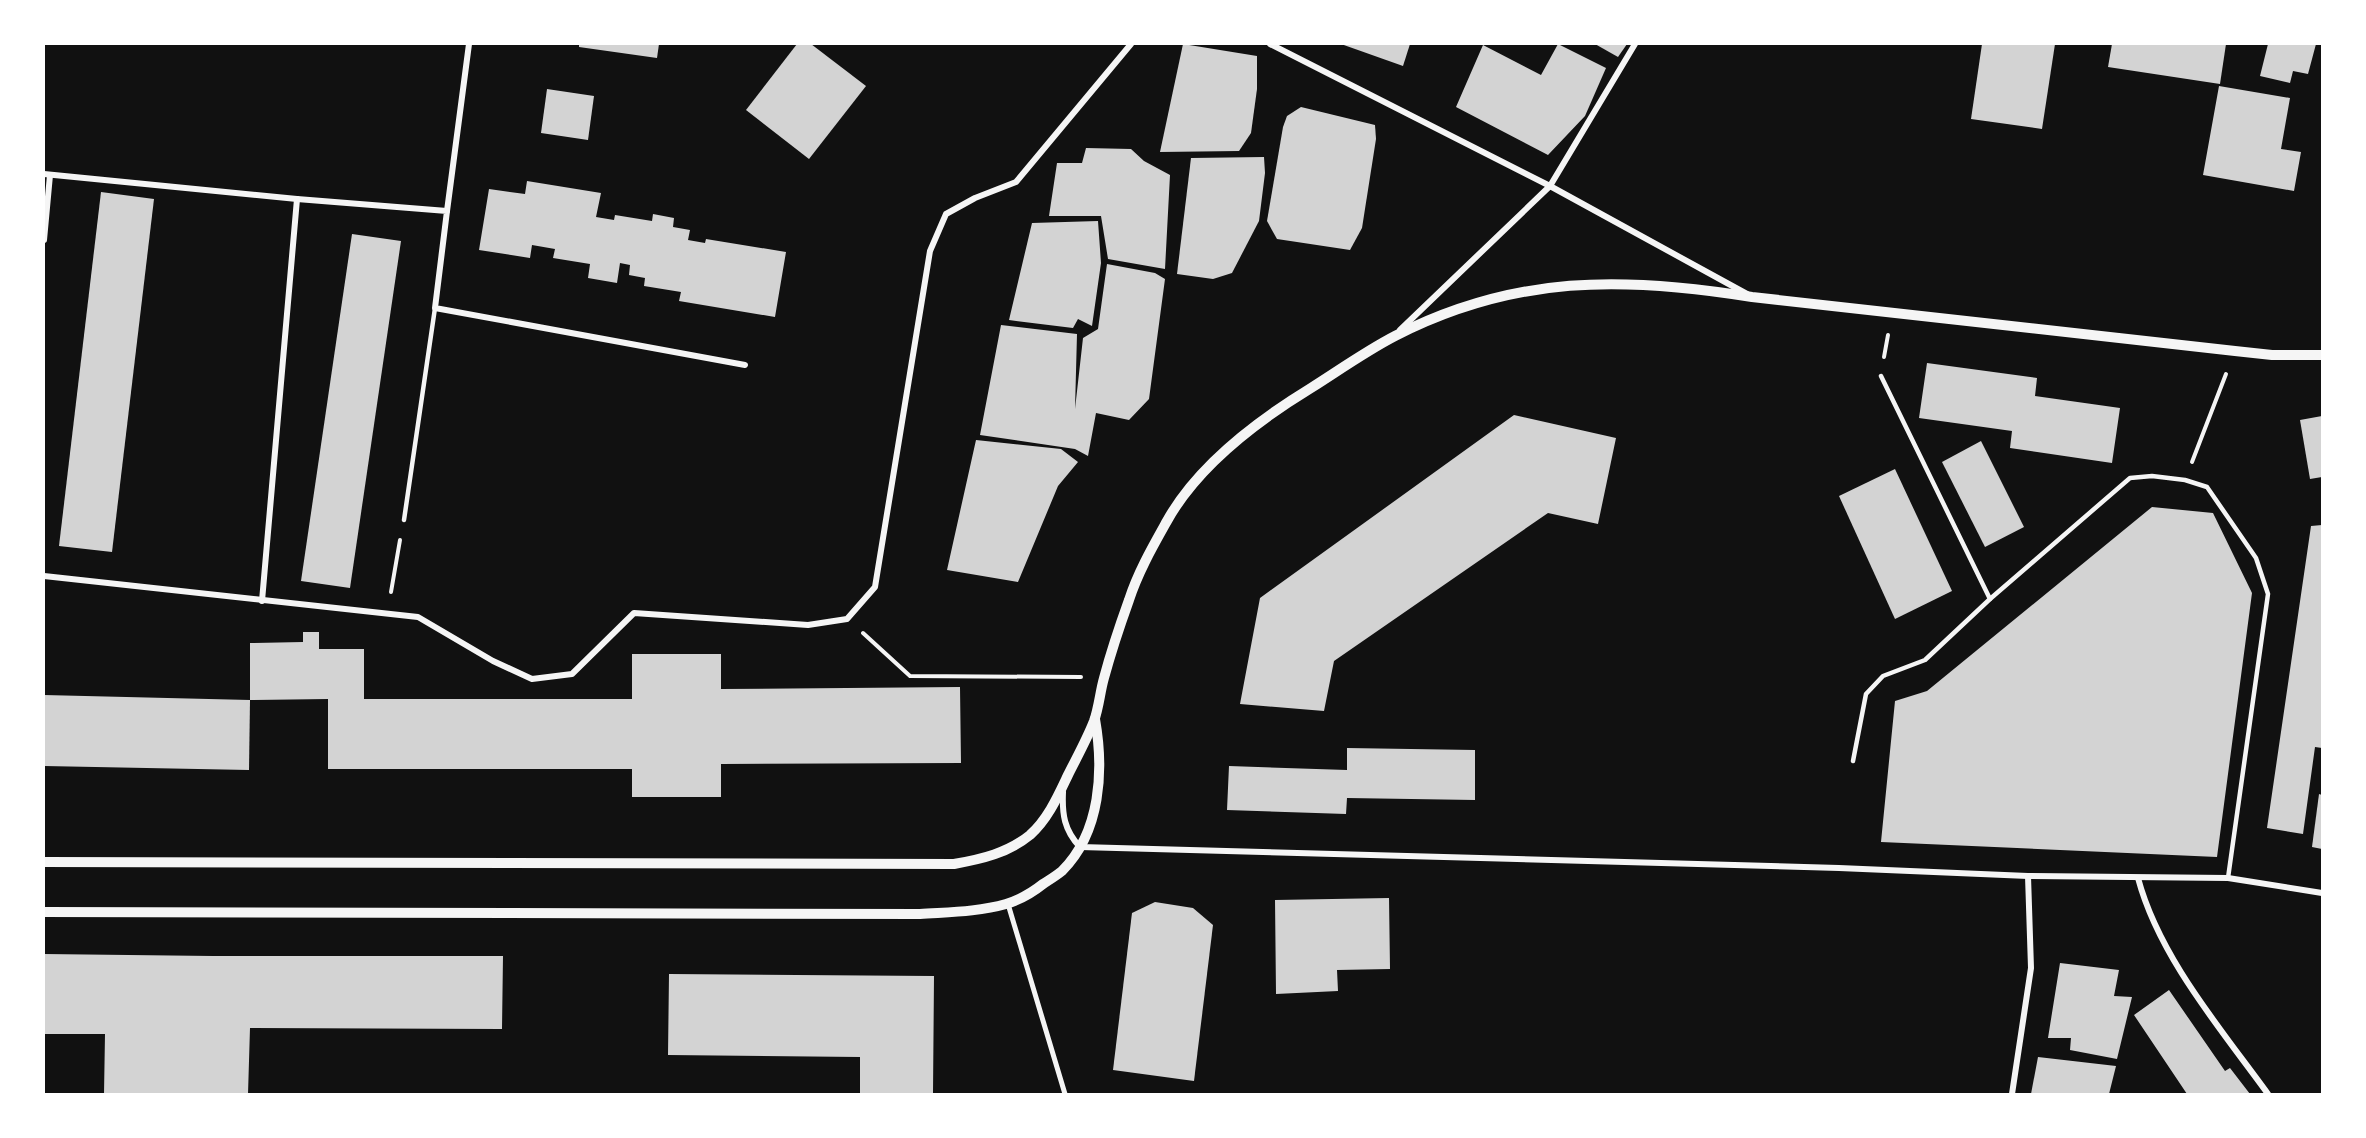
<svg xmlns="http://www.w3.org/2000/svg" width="2366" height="1138" font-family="Barlow,sans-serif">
  <rect width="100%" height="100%" fill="#111"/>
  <!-- building -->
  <g fill="#d3d3d3">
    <polygon points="579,44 659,44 657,58 579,47"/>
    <polygon points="797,44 811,44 866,86 809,159 746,110"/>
    <polygon points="1183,44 1257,56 1257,89 1251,133 1239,151 1160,152"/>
    <polygon points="1341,44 1410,44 1403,66"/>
    <polygon points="1558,44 1606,68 1585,116 1548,155 1456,107 1483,45 1541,75"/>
    <polygon points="1595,44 1627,44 1618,57"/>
    <polygon points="1982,44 2055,44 2042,129 1971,119"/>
    <polygon points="2112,44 2226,44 2220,84 2108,67"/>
    <polygon points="2268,44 2316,44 2308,74 2293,71 2290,83 2260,76"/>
    <polygon points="2219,86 2290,98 2281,149 2301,152 2294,191 2203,175"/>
    <polygon points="547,89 594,96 588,140 541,133"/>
    <polygon points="1301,107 1375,125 1376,139 1362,228 1350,250 1277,239 1267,221 1283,127 1287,116"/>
    <polygon points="1086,148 1131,149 1144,161 1170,175 1165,269 1108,259 1101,216 1049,216 1057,163 1082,163"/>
    <polygon points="1264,157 1265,173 1259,221 1232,273 1213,279 1177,274 1191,158"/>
    <polygon points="527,181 601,193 596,217 614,220 615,215 652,221 653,214 674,218 673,227 690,230 688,240 705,243 706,239 786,252 775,317 679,301 681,292 644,286 645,278 629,275 630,265 620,263 617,283 588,278 590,264 553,258 555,249 532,245 530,258 479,250 489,189 525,194"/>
    <polygon points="101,192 154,199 112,552 59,546"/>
    <polygon points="1098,221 1101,263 1092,326 1078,319 1073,328 1009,320 1032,223"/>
    <polygon points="352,234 401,241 350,588 301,581"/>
    <polygon points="1107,264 1155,273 1165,279 1149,399 1129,420 1096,413 1088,456 1075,449 980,435 1001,325 1077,334 1075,409 1083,338 1098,329"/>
    <polygon points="1927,363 2037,378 2035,396 2120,408 2112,463 2010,448 2012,431 1919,418"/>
    <polygon points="1514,415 1616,438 1598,524 1548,513 1334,661 1324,711 1240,704 1260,598"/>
    <polygon points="2322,416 2322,477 2310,479 2300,420"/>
    <polygon points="976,440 1061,449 1078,462 1058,486 1018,582 947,570"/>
    <polygon points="1981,441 2024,527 1985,547 1942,462"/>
    <polygon points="1895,469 1952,591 1895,619 1839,496"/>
    <polygon points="2152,507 2213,513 2252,593 2217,857 1881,842 1895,701 1927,691"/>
    <polygon points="2322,525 2322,748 2315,747 2303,834 2267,828 2311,526"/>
    <polygon points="303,632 319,632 319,649 364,649 364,699 632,699 632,654 721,654 721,689 960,687 961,763 721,764 721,797 632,797 632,769 328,769 328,699 250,700 250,643 303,642"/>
    <polygon points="44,695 250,700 249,770 44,766"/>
    <polygon points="1347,748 1475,750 1475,800 1347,798 1346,814 1227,810 1229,766 1347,770"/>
    <polygon points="2319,794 2322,795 2322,849 2312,847"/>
    <polygon points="1389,898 1390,969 1337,970 1338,991 1276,994 1275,900"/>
    <polygon points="1155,902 1193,908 1213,925 1194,1081 1113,1070 1132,913"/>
    <polygon points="44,954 213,956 503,956 502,1029 250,1028 248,1094 104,1094 105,1034 44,1034"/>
    <polygon points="2060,963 2119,970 2114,996 2132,997 2117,1059 2070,1050 2071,1038 2048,1038"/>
    <polygon points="669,974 934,976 933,1094 860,1094 860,1057 668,1055"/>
    <polygon points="2169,990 2225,1071 2230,1068 2250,1094 2187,1094 2134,1015"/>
    <polygon points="2038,1057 2116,1066 2109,1094 2031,1094"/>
  </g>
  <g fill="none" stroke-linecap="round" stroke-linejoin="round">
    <!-- path -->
    <g stroke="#f5f5f5" stroke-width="4">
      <polyline points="1884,357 1888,335"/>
      <polyline points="2192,462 2226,374"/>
      <polyline points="391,592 400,540"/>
      <polyline points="863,633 910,676 1081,677"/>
    </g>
    <!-- service -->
    <g stroke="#f5f5f5" stroke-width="4.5">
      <polyline points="1881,376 1990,599"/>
      <polyline points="404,520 435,308"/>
      <polyline points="1853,761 1866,694 1883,676 1925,660 1990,599 2130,478 2152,476 2185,480 2207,487 2256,558 2268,594 2228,878"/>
    </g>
    <!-- pedestrian -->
    <polyline stroke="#f5f5f5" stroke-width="5" points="1008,904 1065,1094"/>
    <!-- minor -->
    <g stroke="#f5f5f5" stroke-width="6">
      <polyline points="1270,44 1550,186 1747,294"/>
      <polyline points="44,174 297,199 447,211 435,308 745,365"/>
      <polyline points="447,211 469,44"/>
      <polyline points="44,240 50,175"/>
      <polyline points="1400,330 1550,186 1635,44"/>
      <polyline points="44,576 418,617 493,661 532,679 572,674 634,613 808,625 847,619 875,587 930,251 946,214 975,198 1016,182 1131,44"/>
      <polyline points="262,601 297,199"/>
      <path d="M1063 792C1062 814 1064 830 1080 847L1839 868 2028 876 2228 878 2322 893"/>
      <path d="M2138 878C2159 957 2221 1029 2268 1094"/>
      <polyline points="2012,1094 2031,968 2028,876"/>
    </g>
    <!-- tertiary -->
    <g stroke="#f5f5f5" stroke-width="10">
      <path d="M44 862 954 864C982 859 1008 853 1030 835 1048 819 1058 796 1068 775 1077 757 1087 739 1094 721 1099 707 1100 692 1104 678 1111 652 1120 625 1129 600 1138 572 1153 546 1167 521 1198 465 1257 421 1311 388 1338 371 1366 351 1395 336 1514 275 1623 276 1752 297L2235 351 2272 355H2322"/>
      <path d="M44 912 920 914C948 912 978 912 1006 904 1019 900 1033 892 1043 884 1049 880 1056 876 1062 871 1101 832 1104 770 1095 719"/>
    </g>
  </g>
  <!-- border -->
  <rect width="2366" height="1138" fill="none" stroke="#ffffff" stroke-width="90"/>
</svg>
